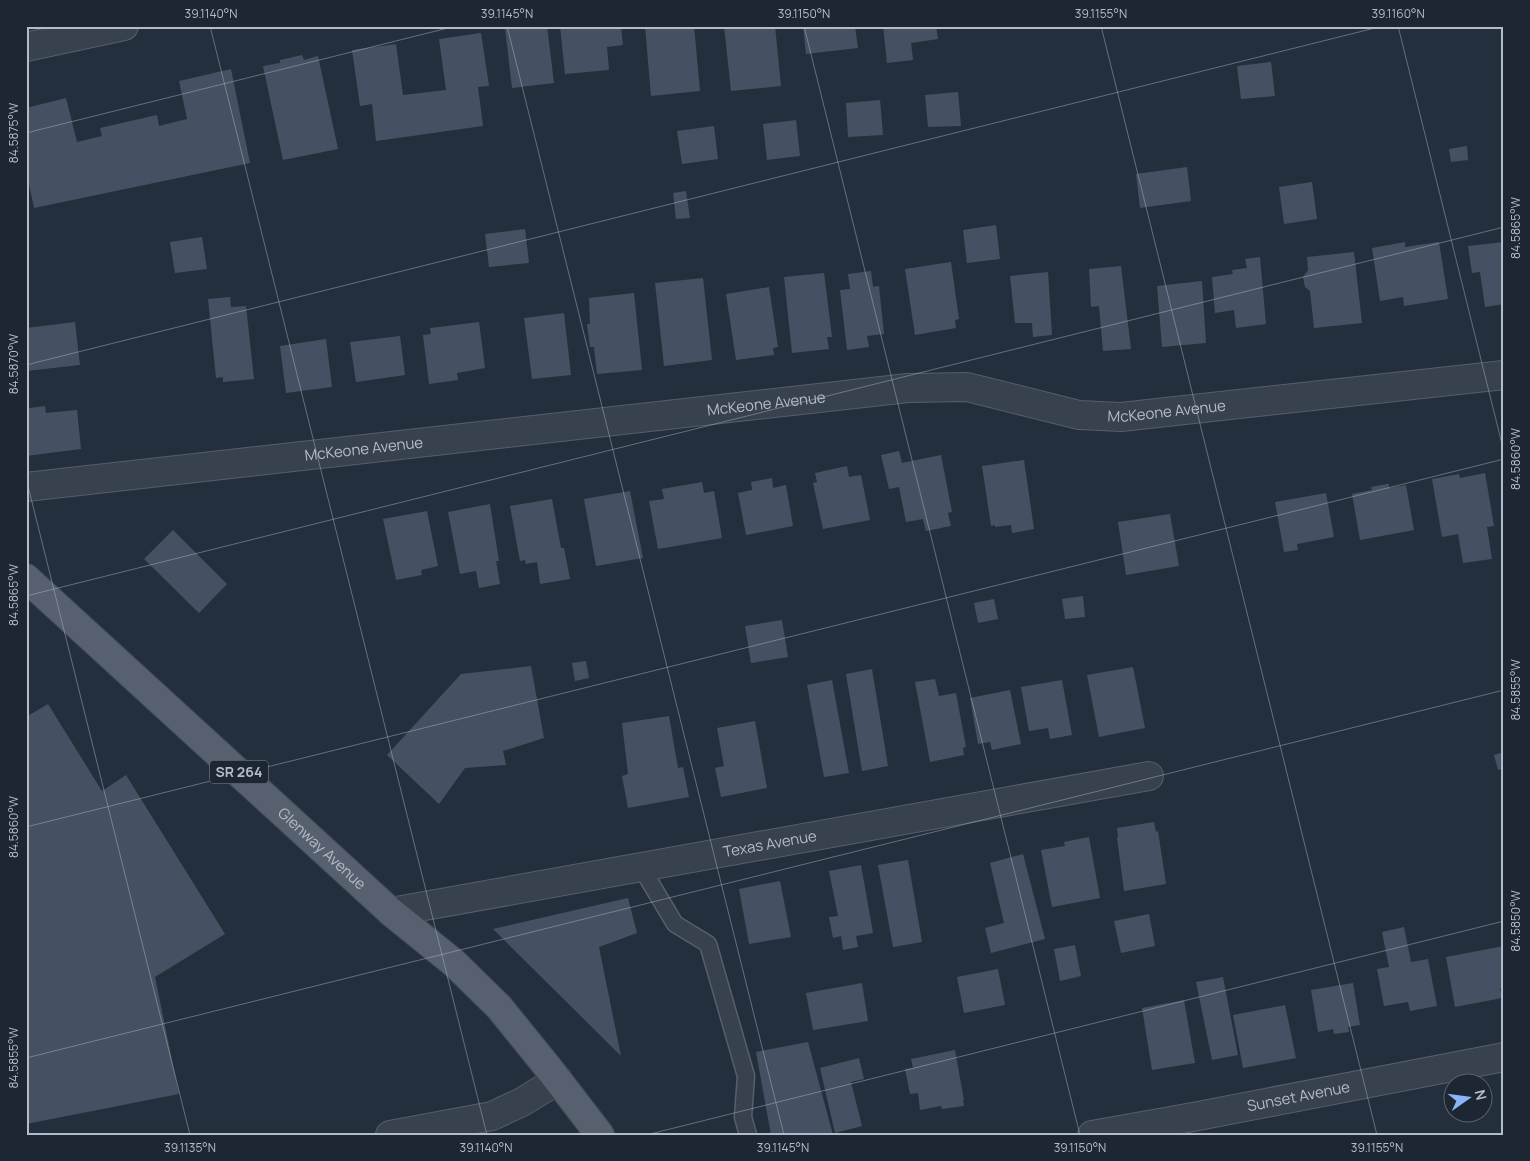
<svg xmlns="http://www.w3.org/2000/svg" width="1530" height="1161" font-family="Manrope,sans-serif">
  <rect width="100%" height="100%" fill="#242f3e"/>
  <!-- building -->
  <g fill="#455162">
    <polygon points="521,26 547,26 554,83 512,88 505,28"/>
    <polygon points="560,26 621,26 623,45 607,47 609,70 565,74"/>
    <polygon points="645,26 674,26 674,28 694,26 700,91 651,96"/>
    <polygon points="724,26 775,26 781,86 731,91"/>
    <polygon points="803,26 855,26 858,48 806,54"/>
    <polygon points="883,26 936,26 938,39 911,43 913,60 887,63"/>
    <polygon points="481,33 489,86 478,87 483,126 376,141 372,104 360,106 352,50 396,44 403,95 446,90 439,39"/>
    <polygon points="302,55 304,60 318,56 338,149 283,160 263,66 280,63 280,60"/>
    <polygon points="1271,62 1275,96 1241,99 1237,66"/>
    <polygon points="231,69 250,163 34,208 26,170 26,108 66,98 77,142 102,136 100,128 157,115 159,126 187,119 179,81"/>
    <polygon points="958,92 961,126 928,127 925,95"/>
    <polygon points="880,100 883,135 848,137 846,103"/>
    <polygon points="796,120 800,156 767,160 763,124"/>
    <polygon points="714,126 718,159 682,164 677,131"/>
    <polygon points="1467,146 1468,160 1451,162 1449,149"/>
    <polygon points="1187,167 1191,201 1140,208 1136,174"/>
    <polygon points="1312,182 1317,219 1284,224 1279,187"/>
    <polygon points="686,191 690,218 676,219 673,193"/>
    <polygon points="996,225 1000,259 967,263 963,230"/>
    <polygon points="525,229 529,263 489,267 485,234"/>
    <polygon points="202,237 207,269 175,273 170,242"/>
    <polygon points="1405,242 1405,247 1439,242 1448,299 1404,306 1403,297 1380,301 1372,248"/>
    <polygon points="1504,242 1504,304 1485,307 1480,272 1472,273 1468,246"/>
    <polygon points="1354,252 1362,323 1314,328 1310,291 1305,287 1303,277 1308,270 1307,257"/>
    <polygon points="1260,257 1266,324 1236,328 1234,310 1215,313 1212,277 1233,274 1232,270 1247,268 1245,259"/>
    <polygon points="951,262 959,319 955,320 956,328 915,335 905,269"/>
    <polygon points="1121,266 1131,349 1103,351 1099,306 1091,307 1089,269"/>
    <polygon points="871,271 873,287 879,286 884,334 867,336 869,347 847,350 840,290 850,289 848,274"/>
    <polygon points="1048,272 1052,335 1033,337 1032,323 1015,323 1010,276"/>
    <polygon points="824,273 832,337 827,337 829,349 792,353 784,277"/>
    <polygon points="703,278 712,360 664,366 655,283"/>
    <polygon points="1202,281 1206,343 1162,347 1157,286"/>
    <polygon points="769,287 778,347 773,348 774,355 736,360 726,294"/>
    <polygon points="634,293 642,370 597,374 594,347 590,347 587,324 590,324 589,298"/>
    <polygon points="230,297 231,307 246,306 254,379 223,382 223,377 216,378 208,299"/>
    <polygon points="564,313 571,375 532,379 524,318"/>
    <polygon points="75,322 80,365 26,371 26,328"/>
    <polygon points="479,322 485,368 457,373 458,380 429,384 423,335 431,334 430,328"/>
    <polygon points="400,336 405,375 356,382 350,342"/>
    <polygon points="326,339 332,387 286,393 280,346"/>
    <polygon points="26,391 28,391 29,408 45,406 46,413 77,410 81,449 26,456"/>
    <polygon points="899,451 902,463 941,455 952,512 948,513 951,526 926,531 923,519 906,522 899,487 889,489 881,455"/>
    <polygon points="1024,460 1034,529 1012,533 1011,525 995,527 995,525 991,526 982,466"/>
    <polygon points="847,466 849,477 861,475 870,520 823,529 813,483 817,482 815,473"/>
    <polygon points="1485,473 1494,526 1487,527 1492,559 1463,563 1458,534 1442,537 1432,479 1459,474 1460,478"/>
    <polygon points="772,478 773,488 786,485 793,526 746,535 738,493 752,490 751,482"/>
    <polygon points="702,482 704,493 714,491 722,538 658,549 649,501 664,499 662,489"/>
    <polygon points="1387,484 1389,484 1389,488 1406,485 1414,530 1360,540 1352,494 1372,490 1371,487"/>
    <polygon points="630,491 643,558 596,566 584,499"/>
    <polygon points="1326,493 1334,537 1297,544 1298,550 1284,552 1275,502"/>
    <polygon points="552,499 561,548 564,548 570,579 540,584 537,562 526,564 525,560 520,561 510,506"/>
    <polygon points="490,504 499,561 496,561 500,584 479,588 476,571 460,574 448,512"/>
    <polygon points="427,511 438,566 421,570 422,575 396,580 383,519"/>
    <polygon points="1170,514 1179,566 1126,575 1118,522"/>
    <polygon points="173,530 227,584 199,613 144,559"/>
    <polygon points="1083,596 1085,617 1065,619 1062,599"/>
    <polygon points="994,599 998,619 978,623 974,603"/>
    <polygon points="782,620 788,657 751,663 745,626"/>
    <polygon points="586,661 589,678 575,681 572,663"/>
    <polygon points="531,666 544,738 503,751 506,765 465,768 439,804 387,755 461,674"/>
    <polygon points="1133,667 1145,728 1099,737 1087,675"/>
    <polygon points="872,669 888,766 862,771 846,674"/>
    <polygon points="935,679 939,696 956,693 966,747 963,748 964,755 930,762 915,682"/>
    <polygon points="832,680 849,773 824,777 807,685"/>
    <polygon points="1062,680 1072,735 1050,739 1048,728 1029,731 1021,687"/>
    <polygon points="1010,690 1021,744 992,750 990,742 978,744 970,698"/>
    <polygon points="48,704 102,791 126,775 225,934 155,977 179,1094 26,1124 26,717"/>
    <polygon points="669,716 678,768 683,767 689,797 628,808 622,776 628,774 622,723"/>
    <polygon points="755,721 767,788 721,797 715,768 724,766 717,728"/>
    <polygon points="1504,752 1504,768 1498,770 1494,755"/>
    <polygon points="1154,822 1156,832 1158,831 1166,884 1124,891 1117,838 1118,837 1117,828"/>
    <polygon points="1089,837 1100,898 1052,907 1041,850 1065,846 1064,842"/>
    <polygon points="1023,854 1045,939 991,953 985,928 1004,923 990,863"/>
    <polygon points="908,860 922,942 893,947 878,865"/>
    <polygon points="861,865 873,933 856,936 858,947 843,950 841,936 833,938 832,933 829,917 838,916 829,871"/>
    <polygon points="780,881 791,937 749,944 739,889"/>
    <polygon points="628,898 637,933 599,947 621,1056 493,929"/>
    <polygon points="1149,914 1155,946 1121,953 1114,921"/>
    <polygon points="1404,927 1411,962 1428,959 1437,1006 1410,1011 1408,1002 1384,1006 1377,969 1389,967 1382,932"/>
    <polygon points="1075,945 1081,976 1060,981 1054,949"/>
    <polygon points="1504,946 1504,988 1500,988 1502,998 1455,1007 1446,957"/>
    <polygon points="998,969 1005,1005 964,1013 957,977"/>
    <polygon points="1223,977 1238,1055 1212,1060 1196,982"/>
    <polygon points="862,983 868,1021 813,1030 806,993"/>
    <polygon points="1353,983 1360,1025 1348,1027 1349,1032 1334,1034 1333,1029 1318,1032 1311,990"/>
    <polygon points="1184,1000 1195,1063 1152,1070 1142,1008"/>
    <polygon points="1285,1005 1296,1058 1243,1068 1233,1015"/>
    <polygon points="808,1042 833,1135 771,1135 756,1052"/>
    <polygon points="955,1050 964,1100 963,1100 964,1106 942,1109 941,1106 920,1110 918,1093 910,1094 905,1069 913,1068 911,1059"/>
    <polygon points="859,1058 864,1079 851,1082 862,1126 835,1133 820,1068"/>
  </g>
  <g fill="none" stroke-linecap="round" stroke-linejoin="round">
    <!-- service casing -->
    <g stroke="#565f6c" stroke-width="19">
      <polyline id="service" points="641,867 675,924 708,944 746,1076 743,1117 748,1135"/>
    </g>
    <!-- minor casing -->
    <g stroke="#565f6c" stroke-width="30">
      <g id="minor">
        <polyline points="26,47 124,26"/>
        <path id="s1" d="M26 487 908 388 967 387 1079 415 1121 417 1504 375"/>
        <path id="s2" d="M391 912 1149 776"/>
        <polyline points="390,1135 492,1116 522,1102 558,1080"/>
        <path id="s3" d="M1092 1135 1193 1117 1504 1057"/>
      </g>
    </g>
    <!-- primary casing -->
    <g stroke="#414a57" stroke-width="30">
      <g id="primary">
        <path id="s4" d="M26 578 391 912 454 963 499 1007 550 1070 600 1135"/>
      </g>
    </g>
    <!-- service -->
    <use href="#service" stroke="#38414e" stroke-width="16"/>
    <!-- minor -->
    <use href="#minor" stroke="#38414e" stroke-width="28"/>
    <!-- primary -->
    <use href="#primary" stroke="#56606e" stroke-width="28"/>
  </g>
  <!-- ticks -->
  <path fill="none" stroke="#b4bcc9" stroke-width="1" stroke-opacity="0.45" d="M210 26 487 1135M507 26 784 1135M804 26 1080 1135M1101 26 1377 1135M1398 26 1504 452M26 133 456 26M26 365 1383 26M26 478 190 1135M26 596 1504 227M26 827 1504 459M26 1058 1504 690M646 1135 1504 921"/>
  <g text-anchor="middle" stroke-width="4.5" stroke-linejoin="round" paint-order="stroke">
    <!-- shield labels -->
    <rect fill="#1d2633" stroke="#878f9c" stroke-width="1" x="210" y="760.5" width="58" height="23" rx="4"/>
    <g font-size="14" font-weight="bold" fill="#b4bcc9">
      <text x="239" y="777">SR 264</text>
    </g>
    <!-- street labels -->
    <g font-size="15" fill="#b4bcc9" stroke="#1d2633">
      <text dy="5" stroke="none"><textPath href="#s1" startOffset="745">McKeone Avenue</textPath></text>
      <text dy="5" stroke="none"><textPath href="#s1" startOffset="1150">McKeone Avenue</textPath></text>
      <text dy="5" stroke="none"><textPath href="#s1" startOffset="340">McKeone Avenue</textPath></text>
      <text dy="5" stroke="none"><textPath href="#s2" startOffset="385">Texas Avenue</textPath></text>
      <text dy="5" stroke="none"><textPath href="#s4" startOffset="401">Glenway Avenue</textPath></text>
      <text dy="5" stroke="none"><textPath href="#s3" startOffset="210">Sunset Avenue</textPath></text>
    </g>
  </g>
  <!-- border -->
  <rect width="1530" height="1161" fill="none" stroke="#1d2633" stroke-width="55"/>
  <!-- north arrow -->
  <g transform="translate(1468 1098) rotate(76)"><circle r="24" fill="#1d2633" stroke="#59626f"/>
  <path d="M0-4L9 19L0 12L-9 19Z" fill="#8ab4f8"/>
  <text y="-8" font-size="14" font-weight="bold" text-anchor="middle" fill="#b4bcc9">N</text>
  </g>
  <rect x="28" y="28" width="1474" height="1106" fill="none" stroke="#b4bcc9" stroke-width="2"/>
  <g font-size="12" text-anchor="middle" fill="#b4bcc9">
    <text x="211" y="18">39.1140°N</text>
    <text x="507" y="18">39.1145°N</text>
    <text x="804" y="18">39.1150°N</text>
    <text x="1101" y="18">39.1155°N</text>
    <text x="1398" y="18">39.1160°N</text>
    <text transform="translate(14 133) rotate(-90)" y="4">84.5875°W</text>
    <text transform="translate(1516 228) rotate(-90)" y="4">84.5865°W</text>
    <text transform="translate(14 364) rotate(-90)" y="4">84.5870°W</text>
    <text transform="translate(1516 459) rotate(-90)" y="4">84.5860°W</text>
    <text transform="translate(14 595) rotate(-90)" y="4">84.5865°W</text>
    <text transform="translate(1516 690) rotate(-90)" y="4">84.5855°W</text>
    <text transform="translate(14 827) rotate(-90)" y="4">84.5860°W</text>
    <text transform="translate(1516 921) rotate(-90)" y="4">84.5850°W</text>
    <text transform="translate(14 1058) rotate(-90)" y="4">84.5855°W</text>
    <text x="190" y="1152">39.1135°N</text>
    <text x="486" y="1152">39.1140°N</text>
    <text x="783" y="1152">39.1145°N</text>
    <text x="1080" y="1152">39.1150°N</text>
    <text x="1377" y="1152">39.1155°N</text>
  </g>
</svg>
